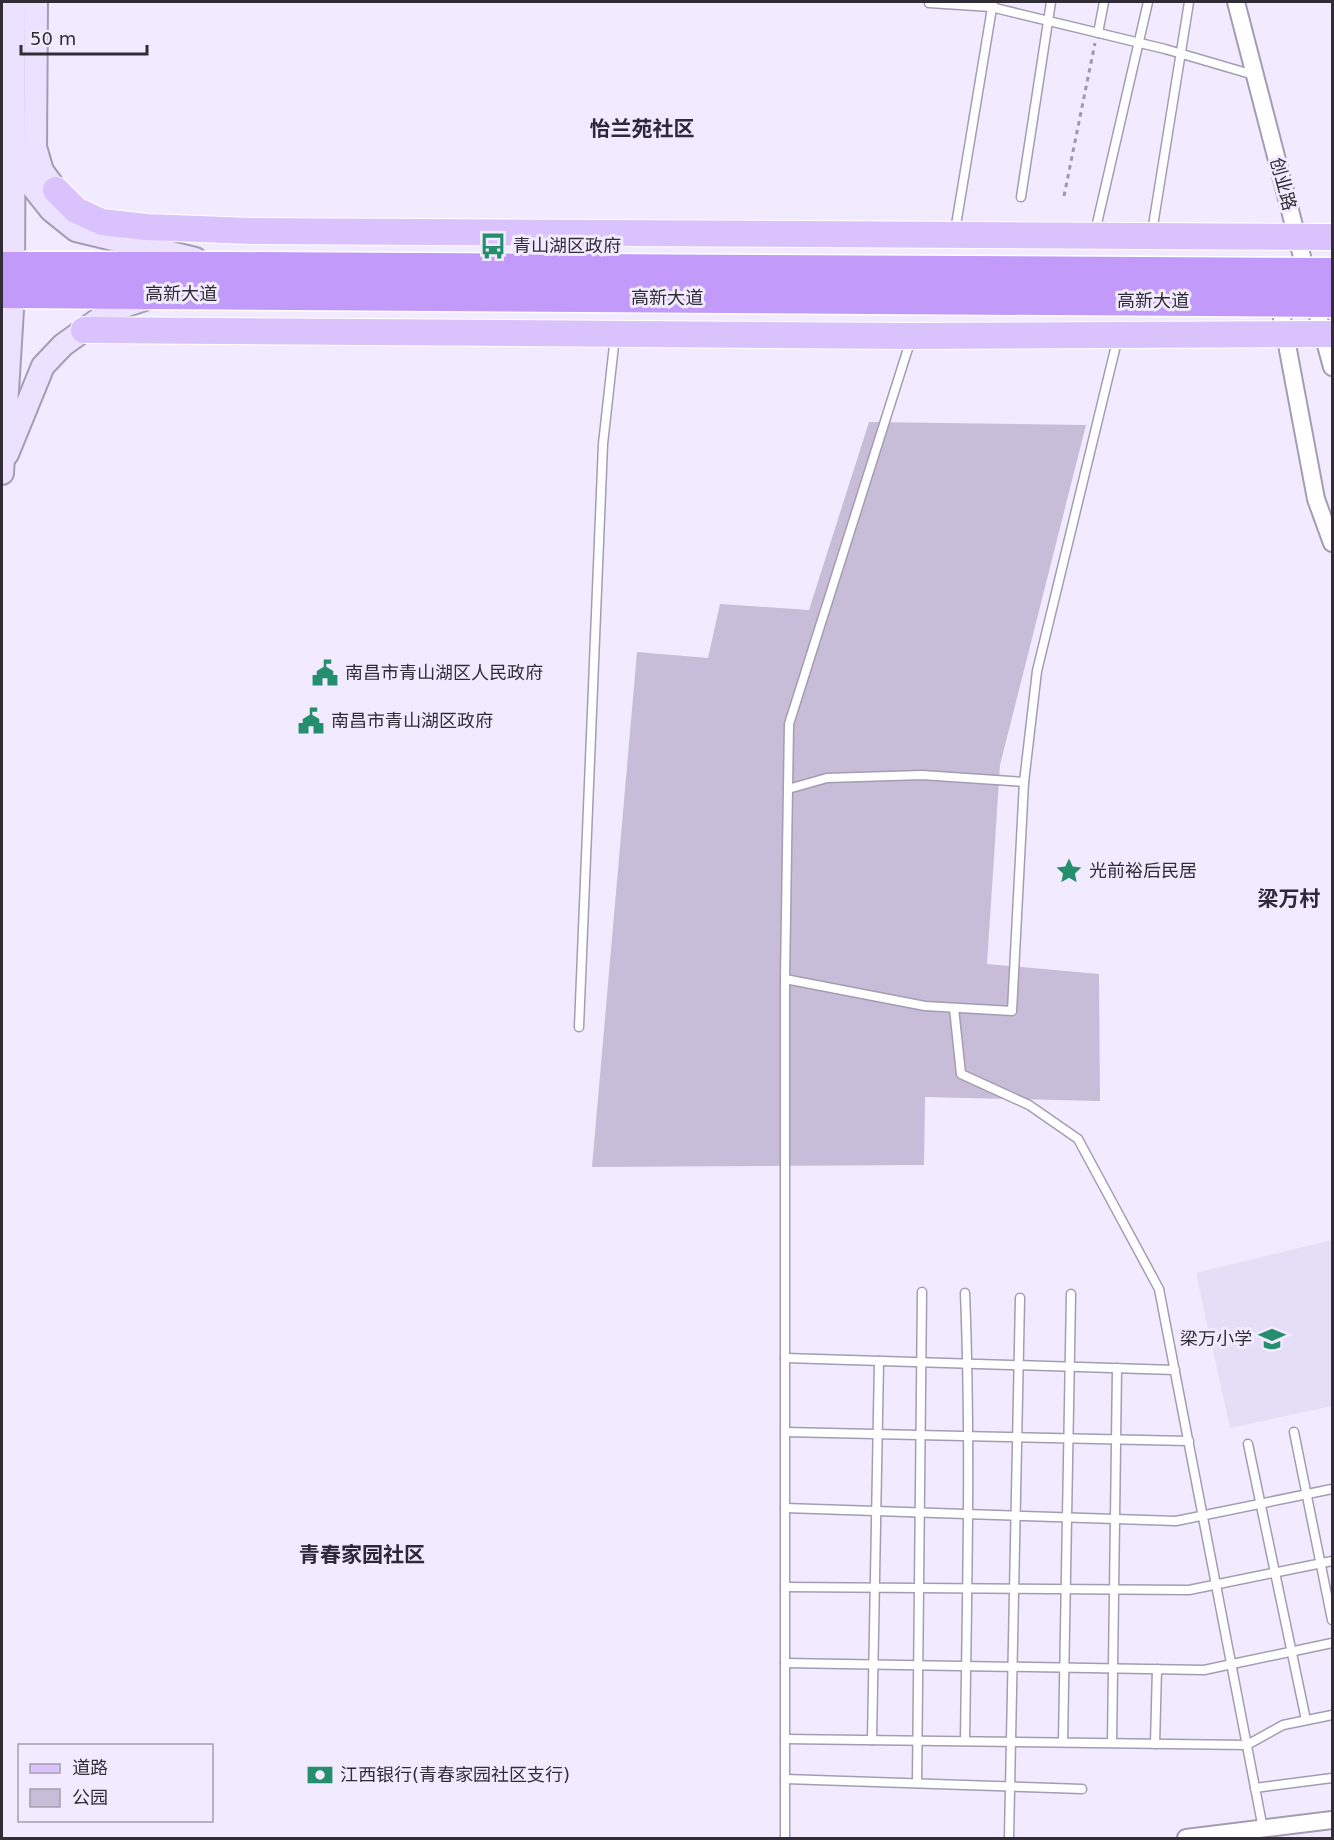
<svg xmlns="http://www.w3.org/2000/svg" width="1334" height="1840" font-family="'DejaVu Sans','Noto Sans SC',sans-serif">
  <rect width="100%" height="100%" fill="#f2ebff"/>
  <!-- built -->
  <polygon fill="#e6ddf6" points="1332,1240 1332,1406 1230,1428 1196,1273"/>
  <!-- green -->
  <polygon fill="#c7bdd8" points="869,422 1086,425 1000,765 987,964 1099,974 1100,1101 925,1097 924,1165 592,1167 637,652 708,658 720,604 809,610"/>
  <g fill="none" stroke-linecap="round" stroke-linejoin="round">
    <!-- lane casing -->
    <g stroke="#a49cb3" stroke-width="11">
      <g id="lane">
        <polyline points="929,3 991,7 1165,49 1254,75"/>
        <polyline points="1098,33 1104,2"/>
        <polyline points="1021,197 1051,2"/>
        <polyline points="955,231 993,2"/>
        <polyline points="1095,232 1148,2"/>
        <polyline points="1152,232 1189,2"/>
        <polyline points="788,789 827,778 922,775 1024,782"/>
        <polyline points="785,979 925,1006 1012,1011 1024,782 1037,671 1118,337"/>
        <polyline points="954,1008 961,1074 1029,1105 1078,1139 1159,1289 1263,1829"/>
        <polyline points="579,1027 603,444 615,336"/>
        <path d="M965 1293C971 1443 967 1592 965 1741"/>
        <polyline points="785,1358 1175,1370"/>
        <polyline points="785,1432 1189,1441"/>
        <polyline points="1294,1432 1332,1620"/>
        <polyline points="1248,1444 1306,1720"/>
        <polyline points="785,1508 1176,1521 1332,1489"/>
        <polyline points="785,1587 1189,1590 1332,1561"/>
        <polyline points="785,1663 1204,1670 1332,1643"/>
        <polyline points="785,1739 1247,1745 1283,1725 1332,1715"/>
        <polyline points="872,1740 879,1361"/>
        <polyline points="1063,1742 1071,1294"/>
        <polyline points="1112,1743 1117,1368"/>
        <polyline points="1155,1744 1157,1669"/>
        <polyline points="785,1779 1082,1789"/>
        <polyline points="917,1783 922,1292"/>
        <polyline points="1255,1788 1332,1778"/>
        <polyline points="785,1838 785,979 789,724 911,339"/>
        <polyline points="1009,1838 1020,1298"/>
      </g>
    </g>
    <!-- street casing -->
    <g stroke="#a49cb3" stroke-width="20">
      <g id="street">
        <polyline points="1236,2 1306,272 1332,367"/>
        <polyline points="1279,302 1316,499 1332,543"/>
        <polyline points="1186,1838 1332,1820"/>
      </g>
    </g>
    <!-- secondary casing -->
    <g stroke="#a49cb3" stroke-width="26">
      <g id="secondary">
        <polyline points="36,2 35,147 42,171 56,190"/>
        <polyline points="21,155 24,176 51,210 76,230 195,259"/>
        <polyline points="7,454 43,366 63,345 112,310 145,299"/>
        <polyline points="2,473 13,293 14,2"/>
      </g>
    </g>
    <!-- primary casing -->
    <g stroke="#fff" stroke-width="28">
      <g id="primary">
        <polyline points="56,190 76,210 102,222 147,227 251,231 1332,237"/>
        <polyline points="84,330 912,336 1332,334"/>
      </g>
    </g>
    <!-- highway casing -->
    <g stroke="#fff" stroke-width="33">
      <g id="highway">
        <polyline points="2,267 232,267 1332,273"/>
        <polyline points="2,293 1332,302"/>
      </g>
    </g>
    <!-- path -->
    <polyline stroke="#9e98a8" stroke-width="3" stroke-dasharray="4.5 4.5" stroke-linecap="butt" points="1064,196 1095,43"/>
    <!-- lane -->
    <use href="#lane" stroke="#fff" stroke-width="8"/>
    <!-- street -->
    <use href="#street" stroke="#fff" stroke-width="16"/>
    <!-- secondary -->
    <use href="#secondary" stroke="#ece1fe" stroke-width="22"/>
    <!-- primary -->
    <use href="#primary" stroke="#dac2fc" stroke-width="26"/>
    <!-- highway -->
    <use href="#highway" stroke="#c19afa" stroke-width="30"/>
  </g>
  <!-- icons -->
  <defs>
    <g id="bus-bare" transform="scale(2.07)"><path d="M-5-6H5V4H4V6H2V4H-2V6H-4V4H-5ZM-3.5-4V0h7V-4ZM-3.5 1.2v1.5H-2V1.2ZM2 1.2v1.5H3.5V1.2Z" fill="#258e6c" stroke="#f2ebff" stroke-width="2.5" paint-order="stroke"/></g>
    <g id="civic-bare" transform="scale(2.07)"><path d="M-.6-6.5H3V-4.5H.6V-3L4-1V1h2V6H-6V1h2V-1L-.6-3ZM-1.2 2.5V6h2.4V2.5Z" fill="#258e6c" stroke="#f2ebff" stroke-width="2.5" paint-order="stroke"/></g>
    <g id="sight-bare" transform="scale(2.07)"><path d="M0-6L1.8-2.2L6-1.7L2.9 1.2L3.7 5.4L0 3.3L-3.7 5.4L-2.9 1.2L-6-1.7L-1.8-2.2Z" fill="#258e6c" stroke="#f2ebff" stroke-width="2.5" paint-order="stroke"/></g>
    <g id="school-bare" transform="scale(2.07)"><path d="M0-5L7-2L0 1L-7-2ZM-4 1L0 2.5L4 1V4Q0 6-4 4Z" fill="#258e6c" stroke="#f2ebff" stroke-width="2.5" paint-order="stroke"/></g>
    <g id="bank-bare" transform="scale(2.07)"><path d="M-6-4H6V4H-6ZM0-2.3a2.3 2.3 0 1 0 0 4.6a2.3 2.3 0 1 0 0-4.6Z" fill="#258e6c" stroke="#f2ebff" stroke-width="2.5" paint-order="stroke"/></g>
  </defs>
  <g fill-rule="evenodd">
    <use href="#bus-bare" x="493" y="246"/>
    <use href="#civic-bare" x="325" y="673"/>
    <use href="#civic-bare" x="311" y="721"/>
    <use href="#sight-bare" x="1069" y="871"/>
    <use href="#school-bare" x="1272" y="1339"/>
    <use href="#bank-bare" x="320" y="1775"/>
  </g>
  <g text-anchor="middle" stroke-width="6" stroke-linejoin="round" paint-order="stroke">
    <!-- street labels -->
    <g font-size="18" fill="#312d37" stroke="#f2ebff">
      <text transform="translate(1283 184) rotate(75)" y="6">创业路</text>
      <text x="181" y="300">高新大道</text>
      <text x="667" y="304">高新大道</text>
      <text x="1153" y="307">高新大道</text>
    </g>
    <!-- poi labels -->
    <g font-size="18" fill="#312d37" stroke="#f2ebff" text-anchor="start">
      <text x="513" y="252">青山湖区政府</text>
      <text x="345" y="679">南昌市青山湖区人民政府</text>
      <text x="331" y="727">南昌市青山湖区政府</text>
      <text x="1089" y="877">光前裕后民居</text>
      <text x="1252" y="1345" text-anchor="end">梁万小学</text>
      <text x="340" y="1781">江西银行(青春家园社区支行)</text>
    </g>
    <!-- quarter labels -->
    <g font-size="21" font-weight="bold" fill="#2f273a" stroke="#f2ebff">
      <text x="642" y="136">怡兰苑社区</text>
      <text x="1289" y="906">梁万村</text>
      <text x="362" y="1562">青春家园社区</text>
    </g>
  </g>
  <!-- border -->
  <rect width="1334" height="1840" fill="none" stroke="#312d37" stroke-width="6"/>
  <!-- legend -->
  <rect x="18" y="1744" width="195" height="78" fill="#f2ebff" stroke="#a59faf" stroke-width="1.5"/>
  <rect x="30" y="1764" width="30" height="9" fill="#dac2fc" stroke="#a59faf" stroke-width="1.5"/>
  <text x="72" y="1774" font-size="18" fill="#312d37">道路</text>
  <rect x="30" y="1789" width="30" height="18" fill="#c7bdd8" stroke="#a59faf" stroke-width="1.5"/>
  <text x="72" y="1804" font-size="18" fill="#312d37">公园</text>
  <!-- scale -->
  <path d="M21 45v9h126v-9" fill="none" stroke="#312d37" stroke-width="3"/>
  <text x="30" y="45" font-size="18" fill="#312d37" stroke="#f2ebff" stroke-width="4.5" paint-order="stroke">50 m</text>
</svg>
